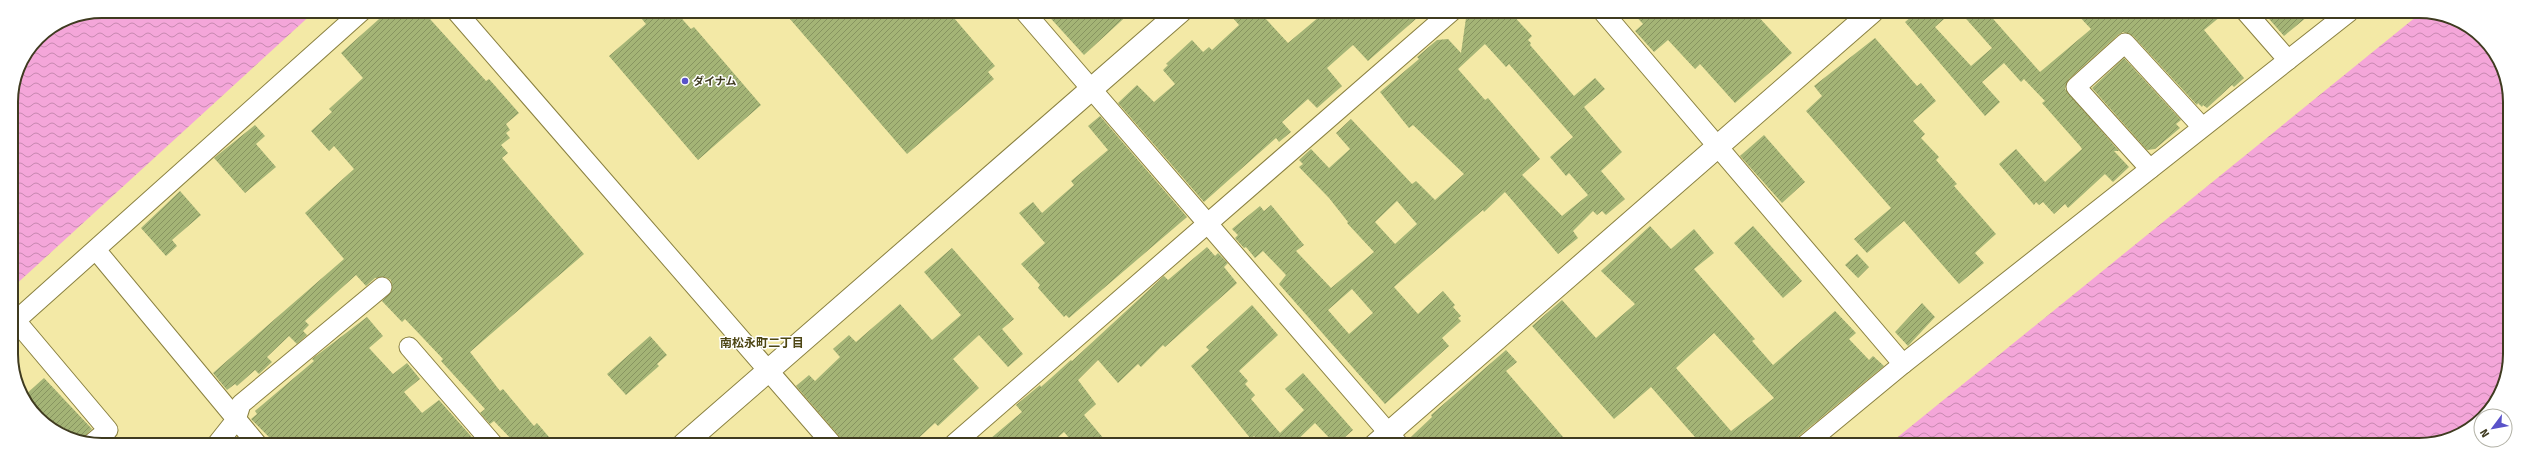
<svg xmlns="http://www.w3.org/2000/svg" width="2521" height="456" font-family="'Fira Sans','Noto Sans JP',sans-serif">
  <defs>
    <pattern id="water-waves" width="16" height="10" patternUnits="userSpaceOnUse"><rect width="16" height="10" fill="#f4a6d9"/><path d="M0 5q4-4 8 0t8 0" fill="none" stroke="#c788b0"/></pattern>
    <pattern id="building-hatch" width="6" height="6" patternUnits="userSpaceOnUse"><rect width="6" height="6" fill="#a4b476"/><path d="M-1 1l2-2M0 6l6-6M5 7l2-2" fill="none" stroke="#879460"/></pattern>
  </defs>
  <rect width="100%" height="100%" fill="#f3e9a6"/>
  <!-- water -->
  <g fill="url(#water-waves)">
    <polygon points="102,11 315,11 12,288 11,102 18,67 38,37 67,18"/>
    <polygon points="2422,12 2431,12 2483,37 2508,84 2509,366 2501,394 2484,416 2481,416 2479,422 2454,438 2419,445 1888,445"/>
  </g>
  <!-- building -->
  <g fill="url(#building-hatch)" fill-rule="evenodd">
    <polygon points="388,11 439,11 430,19 486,81 489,79 519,113 506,124 510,130 506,133 510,138 501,145 508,153 502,158 584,254 470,352 500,391 503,389 534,426 537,423 555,444 522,444 517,438 513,441 494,421 490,424 480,413 485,409 441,361 443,359 405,319 402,322 382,301 392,290 391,280 385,277 375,278 366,286 356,275 305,321 309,325 303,331 307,335 297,344 289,336 267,357 272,362 259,374 255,370 237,386 235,384 227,390 213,373 344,259 305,213 354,169 334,146 329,151 311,131 332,112 329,109 363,78 341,53"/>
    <polygon points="649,11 675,11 691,29 694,27 761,105 698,160 609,56 646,24 641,18"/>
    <polygon points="783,11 948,11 995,66 988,72 994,79 907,154"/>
    <polygon points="1044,11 1132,11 1084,55"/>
    <polygon points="1241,11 1256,11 1263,19 1265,18 1288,43 1326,11 1358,11 1365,19 1373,11 1425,11 1368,61 1353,45 1327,68 1342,86 1317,108 1308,99 1282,122 1291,132 1279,142 1276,138 1204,202 1118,103 1137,85 1154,102 1175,84 1163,70 1168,65 1166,64 1192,40 1203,52 1209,47 1212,50 1239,25 1233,18"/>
    <path d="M1467 11H1509L1532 36 1528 40 1531 43 1530 45 1574 96 1595 78 1605 89 1584 107 1622 152 1601 171 1625 199 1606 215 1602 211 1597 215 1593 211 1573 231 1578 238 1558 254 1505 192 1484 212 1483 210 1394 287 1418 314 1443 291 1455 305 1453 307 1461 316 1458 318 1461 321 1442 338 1449 346 1385 404 1279 284 1286 275 1263 251 1255 258 1246 247 1244 248 1235 238 1238 235 1232 229 1260 206 1264 211 1271 205 1304 245 1296 251 1331 288 1374 252 1347 223 1348 222 1329 198 1299 167 1303 164 1299 160 1311 149 1329 168 1350 149 1336 133 1351 119 1412 184 1416 181 1435 200 1464 174 1413 125 1409 128 1380 92 1419 59 1417 57 1437 40 1448 39 1461 53ZM1485 44 1506 67 1509 64 1573 137 1550 157 1566 176 1569 173 1588 195 1562 216 1522 175 1540 159 1488 98 1485 100 1458 69ZM1397 201 1417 224 1395 244 1375 222ZM1352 289 1373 313 1349 334 1328 310Z"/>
    <polygon points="1632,12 1754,12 1792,53 1735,103 1700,64 1695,69 1668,40 1654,52 1635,31 1643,24"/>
    <polygon points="1917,12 1952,12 1935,27 1971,66 1992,48 1960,12 1987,12 2040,72 2091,29 2075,12 2226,12 2204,30 2244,78 2234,87 2232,85 2207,108 2203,105 2202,107 2198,103 2197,105 2133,36 2123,32 2118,35 2069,79 2065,89 2119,151 2114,151 2129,167 2113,182 2105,174 2068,208 2065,204 2054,214 2043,202 2039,205 2036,202 2034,205 1999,164 2016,149 2045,182 2082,149 2080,146 2042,103 2045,101 2024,79 2021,82 2004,63 1982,82 2000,102 1985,116 1905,22"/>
    <polygon points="2263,12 2313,12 2284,36"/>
    <polygon points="1875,38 1917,86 1921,83 1936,101 1913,121 1925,134 1921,138 1939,157 1936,160 1957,184 1954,186 1996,234 1975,253 1984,263 1959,284 1904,221 1867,253 1854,239 1891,208 1806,111 1822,96 1814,86"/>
    <polygon points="2124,58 2181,120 2176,124 2180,128 2155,149 2147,150 2092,88"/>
    <polygon points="1100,116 1187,217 1069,318 1066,315 1064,317 1038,288 1040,285 1021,264 1045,243 1019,213 1033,202 1042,213 1074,185 1071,181 1108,150 1088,126"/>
    <polygon points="255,125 265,136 256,144 276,167 245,193 214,158"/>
    <polygon points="1764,135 1805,182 1782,203 1740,156"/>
    <polygon points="180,191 201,215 172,240 177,246 166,256 141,228"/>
    <path d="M1650 226 1671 249 1694 229 1714 253 1694 269 1755 339 1752 341 1773 365 1835 311 1856 333 1849 339 1869 360 1873 356 1884 366 1788 445H1702L1651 387 1614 419 1532 326 1562 300 1596 338 1635 304 1601 271ZM1714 333 1774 398 1731 431 1676 368Z"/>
    <polygon points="1753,226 1802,281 1783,298 1734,243"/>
    <polygon points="1207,247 1215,256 1218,253 1228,263 1224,267 1237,283 1235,285 1165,347 1163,345 1141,367 1138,364 1118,383 1098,360 1078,380 1096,404 1084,415 1109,445 1075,445 1064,432 1049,445 984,444 1022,412 1016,405 1040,385 1041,387 1071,360 1072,361 1164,276 1168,280"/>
    <polygon points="952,248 1014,319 1002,329 1023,354 1008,367 979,335 953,359 979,388 938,426 935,423 912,444 846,444 796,386 809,375 815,381 840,357 833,349 849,335 856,342 900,304 932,340 961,315 924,272"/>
    <polygon points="1857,254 1869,267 1858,278 1845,265"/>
    <polygon points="1922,303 1935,317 1908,346 1895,332"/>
    <polygon points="1252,305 1278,335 1239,371 1248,381 1245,384 1255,395 1251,399 1280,433 1304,410 1285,389 1303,373 1353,430 1336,445 1315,423 1292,445 1262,445 1254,436 1251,439 1191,366 1209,350 1206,347"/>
    <polygon points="367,317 383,336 369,348 393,374 407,363 420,379 404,392 422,413 439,400 478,444 276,444 251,419 257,414 255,411 314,361 312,359"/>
    <polygon points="650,336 667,355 657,364 659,366 626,395 607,374"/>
    <polygon points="1506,350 1517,362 1506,371 1570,445 1419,445 1411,437 1432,417 1431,415"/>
    <polygon points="44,378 92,429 81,440 38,419 25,395"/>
  </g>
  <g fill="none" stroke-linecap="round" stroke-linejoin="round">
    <!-- street casing -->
    <g stroke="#8a8141" stroke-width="21">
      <g id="street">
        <polyline points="456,11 832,444"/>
        <polyline points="1024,11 1399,445"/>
        <polyline points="1603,12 1903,364"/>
        <polyline points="2246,12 2288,60"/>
        <polyline points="2150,169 2076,87 2125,43 2202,127"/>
        <polyline points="96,250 257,444"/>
        <polyline points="16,321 108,430 91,444"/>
        <polyline points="12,324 362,11"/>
        <polyline points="409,347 493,444"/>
        <polyline points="217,444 236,420 241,404 382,287"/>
        <polyline points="954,444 1452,11"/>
        <polyline points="1805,445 1903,364 2349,12"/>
      </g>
    </g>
    <!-- secondary casing -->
    <g stroke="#8a8141" stroke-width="24">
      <g id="secondary">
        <polyline points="684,444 1181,11"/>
        <polyline points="1375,445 1872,12"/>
      </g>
    </g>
    <!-- street -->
    <use href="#street" stroke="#fff" stroke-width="19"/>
    <!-- secondary -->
    <use href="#secondary" stroke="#fff" stroke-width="22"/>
  </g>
  <!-- markers -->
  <circle fill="#5952c9" stroke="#fff" stroke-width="1.5" cx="685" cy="81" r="4"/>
  <g text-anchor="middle" stroke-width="3" stroke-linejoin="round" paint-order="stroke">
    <!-- poi labels -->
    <g font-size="11" font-weight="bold" fill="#3f3b20" stroke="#fff" text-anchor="start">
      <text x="693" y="85">ダイナム</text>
    </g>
    <!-- neighbourhood labels -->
    <g font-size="12" font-weight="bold" fill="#4d4614" stroke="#fff">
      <text x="762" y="347">南松永町二丁目</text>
    </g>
  </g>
  <!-- crop -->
  <path d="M0 0H2521V456H0ZM102 18H2419A84 84 0 0 1 2503 102V354A84 84 0 0 1 2419 438H102A84 84 0 0 1 18 354V102A84 84 0 0 1 102 18Z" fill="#fff" fill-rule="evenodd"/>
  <path fill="none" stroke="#3f3b20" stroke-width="2" d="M102 18H2419A84 84 0 0 1 2503 102V354A84 84 0 0 1 2419 438H102A84 84 0 0 1 18 354V102A84 84 0 0 1 102 18Z"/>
  <!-- north arrow -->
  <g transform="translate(2493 428) rotate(238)"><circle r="19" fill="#ffffff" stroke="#b2b1a6"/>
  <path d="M0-3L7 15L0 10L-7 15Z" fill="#5952c9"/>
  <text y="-6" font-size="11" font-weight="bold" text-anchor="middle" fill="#3f3b20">N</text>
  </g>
</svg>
